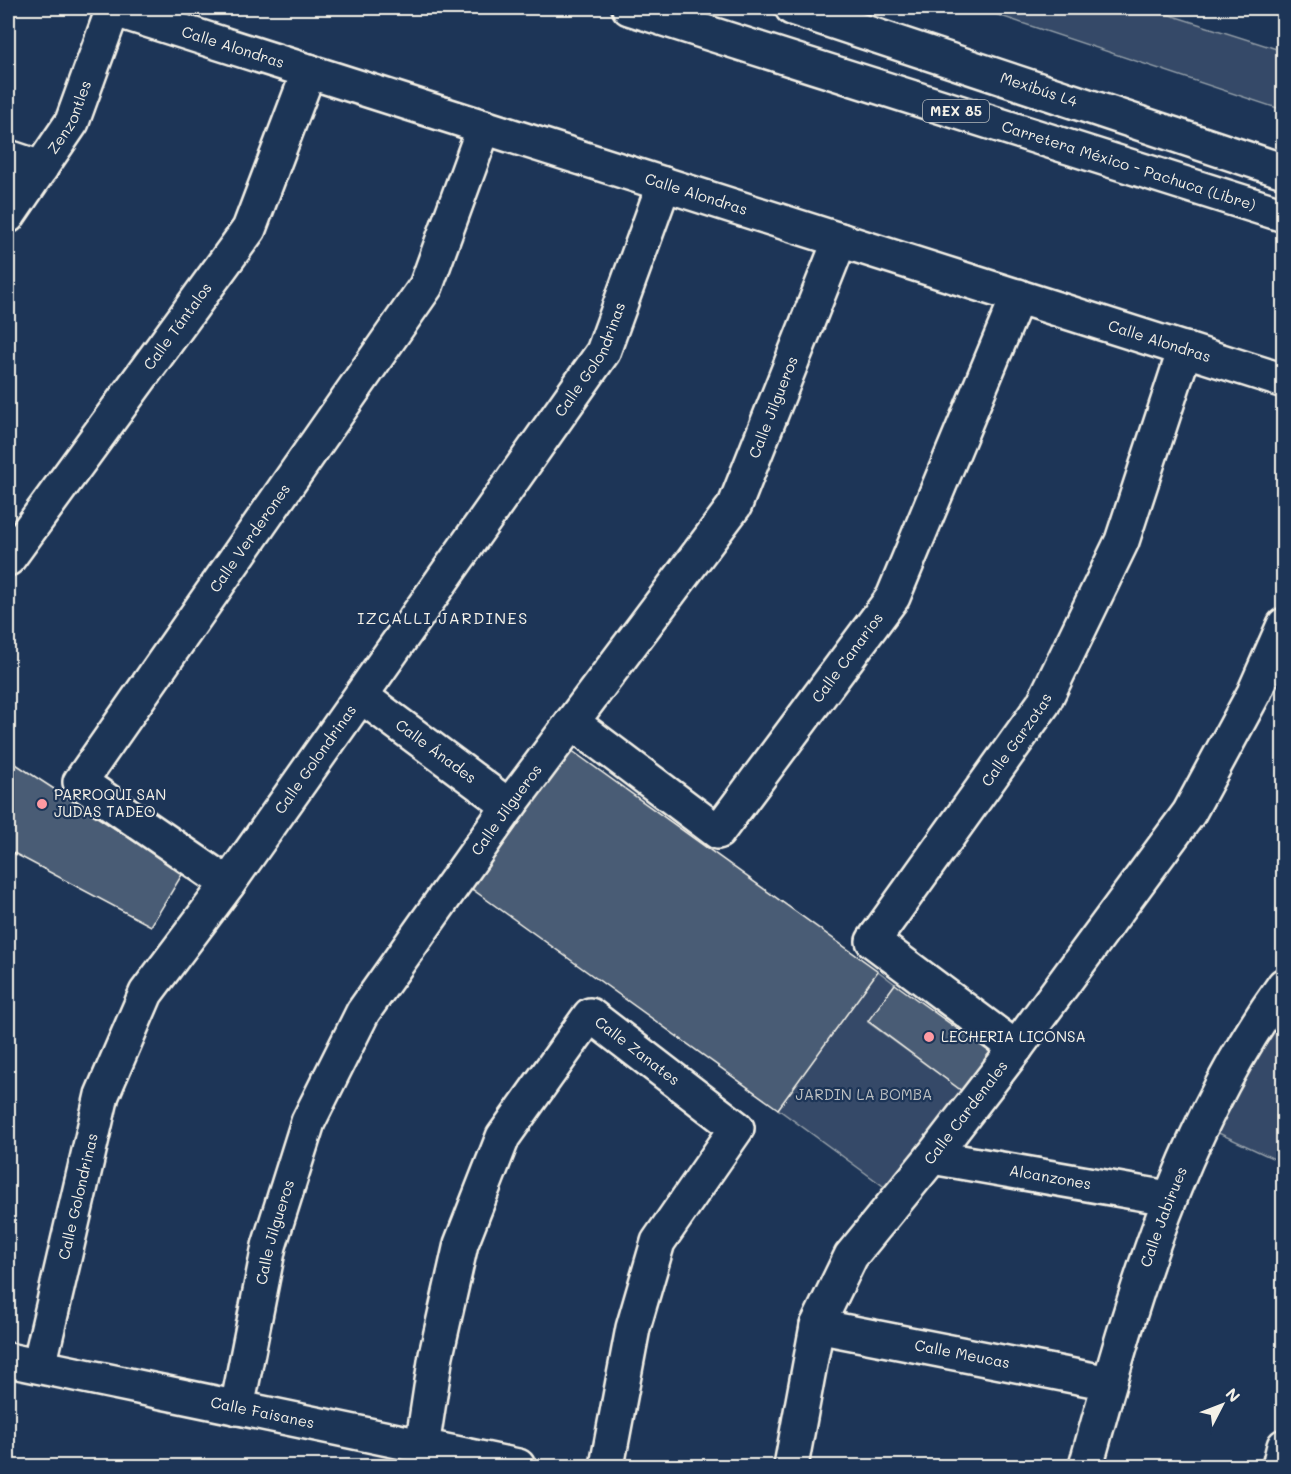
<svg xmlns="http://www.w3.org/2000/svg" width="1291" height="1474" font-family="Mali,sans-serif">
  <rect width="100%" height="100%" fill="#1d3557"/>
  <filter id="ink" filterUnits="userSpaceOnUse"><feTurbulence type="fractalNoise" baseFrequency=".0167" numOctaves="2"/><feDisplacementMap in="SourceGraphic" scale="12" xChannelSelector="R" yChannelSelector="G"/><feConvolveMatrix kernelMatrix="1 2 1 2 8 2 1 2 1" color-interpolation-filters="sRGB"/></filter>
  <g filter="url(#ink)">
    <!-- green -->
    <g fill="#354a67" stroke="#949ea8" stroke-width="1.5">
      <polygon points="977,8 1148,8 1283,51 1283,110"/>
      <polygon points="878,971 895,984 868,1022 962,1091 890,1191 778,1109"/>
      <polygon points="1272,1024 1283,1032 1283,1163 1214,1131"/>
    </g>
    <!-- building -->
    <g fill="#485b74" stroke="#f4f1e8" stroke-width="1.5">
      <polygon points="571,750 878,971 778,1109 472,889"/>
      <polygon points="8,759 183,873 151,926 8,850"/>
      <polygon points="895,984 991,1053 962,1091 868,1021"/>
    </g>
    <g fill="none" stroke-linecap="round" stroke-linejoin="round">
      <!-- minor casing -->
      <g stroke="#f4f1e8" stroke-width="38">
        <g id="minor">
          <path id="s1" d="M109 8 1284 381"/>
          <path id="s2" d="M792 8 1284 171"/>
          <polyline points="8,157 41,168"/>
          <path id="s3" d="M8 216 72 122 113 9"/>
          <path id="s4" d="M8 559 249 229 309 71"/>
          <path id="s5" d="M361 696 509 806"/>
          <path id="s6" d="M572 722 718 832 893 597 1018 296"/>
          <path id="s7" d="M228 884 80 782 426 286 484 127"/>
          <path id="s8" d="M1016 1048 873 941 1043 704 1122 541 1185 349"/>
          <path id="s9" d="M932 1157 1168 1198"/>
          <path id="s10" d="M817 1326 1109 1383"/>
          <path id="s11" d="M8 1360 518 1466"/>
          <path id="s12" d="M39 1366 102 1095 146 993 228 884 603 352 664 184"/>
          <path id="s13" d="M237 1408 269 1246 308 1122 363 1012 509 806 735 505 840 240"/>
          <path id="s14" d="M422 1447 436 1355 461 1244 503 1137 590 1015 737 1128 658 1242 633 1328 607 1466"/>
          <path id="s15" d="M791 1466 817 1326 851 1256 932 1157 1016 1048 1189 813 1254 693 1284 625"/>
          <path id="s16" d="M1086 1466C1133 1297 1179 1130 1284 985"/>
          <polyline points="1279,1466 1284,1446"/>
        </g>
      </g>
      <!-- major casing -->
      <g stroke="#f4f1e8" stroke-width="38">
        <g id="major">
          <path id="s17" d="M629 8 1284 215"/>
        </g>
      </g>
      <!-- minor -->
      <use href="#minor" stroke="#1d3557" stroke-width="33"/>
      <!-- major -->
      <use href="#major" stroke="#1d3557" stroke-width="33"/>
    </g>
  </g>
  <!-- markers -->
  <g fill="#ff9aa2" stroke="#1d3557" stroke-width="2">
    <circle cx="42" cy="804" r="6"/>
    <circle cx="929" cy="1037" r="6"/>
  </g>
  <g text-anchor="middle" stroke-width="4.5" stroke-linejoin="round" paint-order="stroke">
    <!-- shield labels -->
    <rect fill="#1d3557" stroke="#b4b9bc" stroke-width="1.5" x="923" y="100" width="66" height="22" rx="4.5"/>
    <g font-size="14" font-weight="bold" fill="#f4f1e8">
      <text x="956" y="116">MEX 85</text>
    </g>
    <!-- street labels -->
    <g font-size="15" fill="#f4f1e8" stroke="#1d3557">
      <text dy="5" stroke="none"><textPath href="#s1" startOffset="130">Calle Alondras</textPath></text>
      <text dy="5" stroke="none"><textPath href="#s2" startOffset="260">Mexibús L4</textPath></text>
      <text dy="5" stroke="none"><textPath href="#s3" startOffset="117">Zenzontles</textPath></text>
      <text dy="5" stroke="none"><textPath href="#s17" startOffset="524">Carretera México - Pachuca (Libre)</textPath></text>
      <text dy="5" stroke="none"><textPath href="#s1" startOffset="616">Calle Alondras</textPath></text>
      <text dy="5" stroke="none"><textPath href="#s4" startOffset="288">Calle Tántalos</textPath></text>
      <text dy="5" stroke="none"><textPath href="#s1" startOffset="1102">Calle Alondras</textPath></text>
      <text dy="5" stroke="none"><textPath href="#s12" startOffset="1164">Calle Golondrinas</textPath></text>
      <text dy="5" stroke="none"><textPath href="#s13" startOffset="1152">Calle Jilgueros</textPath></text>
      <text dy="5" stroke="none"><textPath href="#s7" startOffset="477">Calle Verderones</textPath></text>
      <text dy="5" stroke="none"><textPath href="#s6" startOffset="400">Calle Canarios</textPath></text>
      <text dy="5" stroke="none"><textPath href="#s8" startOffset="426">Calle Garzotas</textPath></text>
      <text dy="5" stroke="none"><textPath href="#s5" startOffset="93">Calle Ánades</textPath></text>
      <text dy="5" stroke="none"><textPath href="#s12" startOffset="678">Calle Golondrinas</textPath></text>
      <text dy="5" stroke="none"><textPath href="#s13" startOffset="666">Calle Jilgueros</textPath></text>
      <text dy="5" stroke="none"><textPath href="#s14" startOffset="531">Calle Zanates</textPath></text>
      <text dy="5" stroke="none"><textPath href="#s15" startOffset="404">Calle Cardenales</textPath></text>
      <text dy="5" stroke="none"><textPath href="#s9" startOffset="120">Alcanzones</textPath></text>
      <text dy="5" stroke="none"><textPath href="#s12" startOffset="174">Calle Golondrinas</textPath></text>
      <text dy="5" stroke="none"><textPath href="#s16" startOffset="261">Calle Jabirues</textPath></text>
      <text dy="5" stroke="none"><textPath href="#s13" startOffset="180">Calle Jilgueros</textPath></text>
      <text dy="5" stroke="none"><textPath href="#s10" startOffset="148">Calle Meucas</textPath></text>
      <text dy="5" stroke="none"><textPath href="#s11" startOffset="260">Calle Faisanes</textPath></text>
    </g>
    <!-- poi labels -->
    <g font-size="15" fill="#f4f1e8" stroke="#1d3557" text-anchor="start">
      <text x="54" y="800">PARROQUI SAN<tspan x="54" dy="17">JUDAS TADEO</tspan></text>
      <text x="941" y="1042">LECHERIA LICONSA</text>
    </g>
    <!-- park labels -->
    <g font-size="15" fill="#bbbfc1" stroke="#1d3557">
      <text x="864" y="1100">JARDIN LA BOMBA</text>
    </g>
    <!-- neighbourhood labels -->
    <g font-size="16" letter-spacing="1.5" fill="#f4f1e8" stroke="#1d3557">
      <text x="443" y="624">IZCALLI JARDINES</text>
    </g>
  </g>
  <!-- margin -->
  <rect width="1291" height="1474" fill="none" stroke="#1d3557" stroke-width="30"/>
  <rect x="15" y="15" width="1261" height="1444" fill="none" stroke="#f4f1e8" stroke-width="2" filter="url(#ink)"/>
  <!-- north arrow -->
  <g transform="translate(1222 1405) rotate(48)" stroke="#1d3557" stroke-width="4.5" paint-order="stroke">
  <path d="M0-4.5L10 22L0 15L-10 22Z" fill="#f4f1e8"/>
  <text y="-9" font-size="16" font-weight="bold" text-anchor="middle" fill="#f4f1e8">N</text>
  </g>
</svg>
